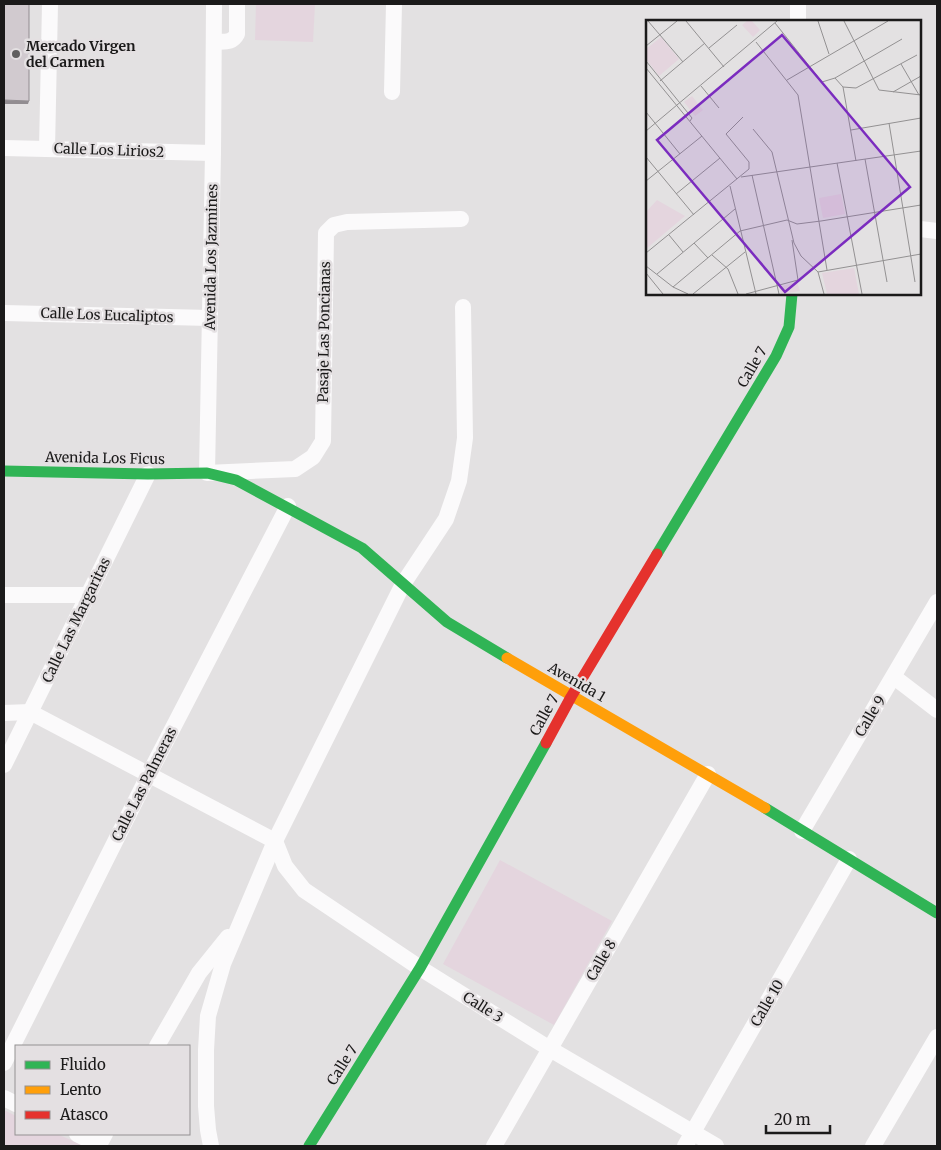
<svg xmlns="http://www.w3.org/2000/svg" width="941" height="1150" font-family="Merriweather,serif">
  <rect width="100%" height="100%" fill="#e3e1e2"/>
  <!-- park -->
  <g fill="#e4d5de">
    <polygon points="256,4 315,4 313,42 255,40"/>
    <polygon points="500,860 612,921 554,1025 443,964"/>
    <polygon points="4,1110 16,1116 16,1134 57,1134 85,1146 4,1146"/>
  </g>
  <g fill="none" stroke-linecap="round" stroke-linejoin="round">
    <!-- street -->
    <g stroke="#fbfafb" stroke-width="16">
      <polyline points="214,4 213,153 207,473 295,469 313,457 323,441 326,233 334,225 347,222 461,219"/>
      <polyline points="798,21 798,4"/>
      <path d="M214 42C223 41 232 44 237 34V4"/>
      <polyline points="392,92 394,4"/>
      <polyline points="4,148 213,153"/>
      <polyline points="47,149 50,4"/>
      <polyline points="920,229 937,231"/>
      <polyline points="4,313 210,318"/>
      <polyline points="4,595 89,595"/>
      <polyline points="894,677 937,710"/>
      <polyline points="4,713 30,712 275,841 285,866 304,890 420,968 550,1049 716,1146"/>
      <polyline points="4,765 148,474"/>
      <polyline points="802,831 937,602"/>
      <polyline points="157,1046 199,973 228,937"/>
      <polyline points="4,1063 149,774 288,506"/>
      <polyline points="4,1098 16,1104"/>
      <polyline points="77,1134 99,1145 105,1134"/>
      <polyline points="211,1146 208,1130 206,1106 206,1050 208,1016 223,964 275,841 403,584 446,519 459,481 465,438 463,307"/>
      <polyline points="494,1146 708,774"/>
      <polyline points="685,1146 849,859"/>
      <polyline points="873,1146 937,1037"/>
    </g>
    <!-- fast -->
    <g stroke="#30b455" stroke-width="11">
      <polyline points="4,471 148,474 207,473 236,480 362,548 447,622 507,658"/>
      <polyline points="657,554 776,356 789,327 792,294"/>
      <polyline points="765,808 937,913"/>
      <polyline points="309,1146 420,968 546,743"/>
    </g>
    <!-- slow -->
    <polyline stroke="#ff9f0a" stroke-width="11" points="507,658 765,808"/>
    <!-- jam -->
    <polyline stroke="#e5322d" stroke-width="11" points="546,743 571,697 657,554"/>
  </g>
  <!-- shaded-wall -->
  <polygon fill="#928d91" points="4,100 29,101 28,104 4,104"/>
  <!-- building -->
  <polygon fill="#d1cacf" stroke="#928d91" points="4,4 29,4 29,101 4,100"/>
  <!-- markers -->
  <circle fill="#616060" stroke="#e4e0e2" stroke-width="2" cx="16" cy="54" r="5"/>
  <g text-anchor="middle" stroke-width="5" stroke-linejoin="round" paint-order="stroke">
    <!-- poi labels -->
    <g font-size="14" font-weight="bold" fill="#1b1a1a" stroke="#e4e0e2" text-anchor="start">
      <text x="26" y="51">Mercado Virgen<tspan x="26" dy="16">del Carmen</tspan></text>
    </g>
    <!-- street labels -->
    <g font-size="14" fill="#1b1a1a" stroke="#e4e0e2">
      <text transform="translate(109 150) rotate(2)" y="5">Calle Los Lirios2</text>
      <text transform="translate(211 257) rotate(-89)" y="5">Avenida Los Jazmines</text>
      <text transform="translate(107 315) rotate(2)" y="5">Calle Los Eucaliptos</text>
      <text transform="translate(324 332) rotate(-89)" y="5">Pasaje Las Poncianas</text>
      <text transform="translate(752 367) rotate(-60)" y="5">Calle 7</text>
      <text transform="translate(105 458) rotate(1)" y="5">Avenida Los Ficus</text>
      <text transform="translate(76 620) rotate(-64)" y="5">Calle Las Margaritas</text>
      <text transform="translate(577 682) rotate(30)" y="5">Avenida 1</text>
      <text transform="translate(544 715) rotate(-61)" y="5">Calle 7</text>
      <text transform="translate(870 716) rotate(-59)" y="5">Calle 9</text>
      <text transform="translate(144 784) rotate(-63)" y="5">Calle Las Palmeras</text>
      <text transform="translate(601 960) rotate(-60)" y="5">Calle 8</text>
      <text transform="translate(767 1003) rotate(-60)" y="5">Calle 10</text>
      <text transform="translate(483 1007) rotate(32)" y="5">Calle 3</text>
      <text transform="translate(342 1065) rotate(-58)" y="5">Calle 7</text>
    </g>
  </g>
  <!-- overview -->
  <g transform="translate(646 20)">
    <rect width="275" height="275" fill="#e3e1e2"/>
    <path d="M101 1H106L114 10 107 17 96 5ZM15 17 33 39 13 56 0 39V29ZM46 76 57 90 49 96 38 82ZM195 174 199 194 177 198 173 178ZM11 180 39 196 0 229V192ZM208 248 213 274H181L176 253ZM151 262 154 271 135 274 133 267Z" fill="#e4d5de"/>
    <path fill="none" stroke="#939192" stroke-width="1" d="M2 1 37 42M40 1 78 47M172 1 183 34M198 1 233 70 275 75M129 3 176 62 189 58 197 67 210 141M110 22 152 75 181 250M0 26 31 1M63 28 91 5M0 41 46 98 44 101M255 44 273 75M0 48 91 159M189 58 256 19M141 60 242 1M14 61 59 23M55 66 73 88M197 67 210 68 271 35M247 72 275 56M0 92 34 134M243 103 269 262M107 109 126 132 148 223 155 236 172 252 178 274M205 110 275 98M0 111 131 1M0 137 48 195M219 139 241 262M191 143 216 274M106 155 133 274M95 157 275 131M0 161 56 116M84 166 110 274M30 174 74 138M23 215 37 232M48 223 62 238M0 233 103 149V142L80 114 97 97M66 235 82 249 92 274M0 246 27 267 42 274M172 252 275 234M0 253 17 274M11 254 89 189M27 267 94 211 141 200 151 204 175 201 275 185M47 274 99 232M100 274 152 260 146 220"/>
    <path fill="#7b2cbf" fill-opacity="0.15" stroke="#7b2cbf" stroke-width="2.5" d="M136 15 264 167 139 272 11 120Z"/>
    <rect width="275" height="275" fill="none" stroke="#1b1a1a" stroke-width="2.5"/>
  </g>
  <!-- border -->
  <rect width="941" height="1150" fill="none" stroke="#1b1a1a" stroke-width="10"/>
  <!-- legend -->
  <rect x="15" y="1045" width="175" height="90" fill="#e4e0e2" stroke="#949192"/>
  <rect x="25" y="1061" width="25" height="8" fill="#30b455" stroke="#949192"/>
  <text x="60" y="1070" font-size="15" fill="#1b1a1a">Fluido</text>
  <rect x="25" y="1086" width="25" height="8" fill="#ff9f0a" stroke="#949192"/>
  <text x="60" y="1095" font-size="15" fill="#1b1a1a">Lento</text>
  <rect x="25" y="1111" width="25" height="8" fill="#e5322d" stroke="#949192"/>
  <text x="60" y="1120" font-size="15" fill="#1b1a1a">Atasco</text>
  <!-- scale -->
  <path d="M766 1125v8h64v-8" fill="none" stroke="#1b1a1a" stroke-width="2.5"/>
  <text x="774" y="1125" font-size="15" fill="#1b1a1a" stroke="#e4e0e2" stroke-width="4" paint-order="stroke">20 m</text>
</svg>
